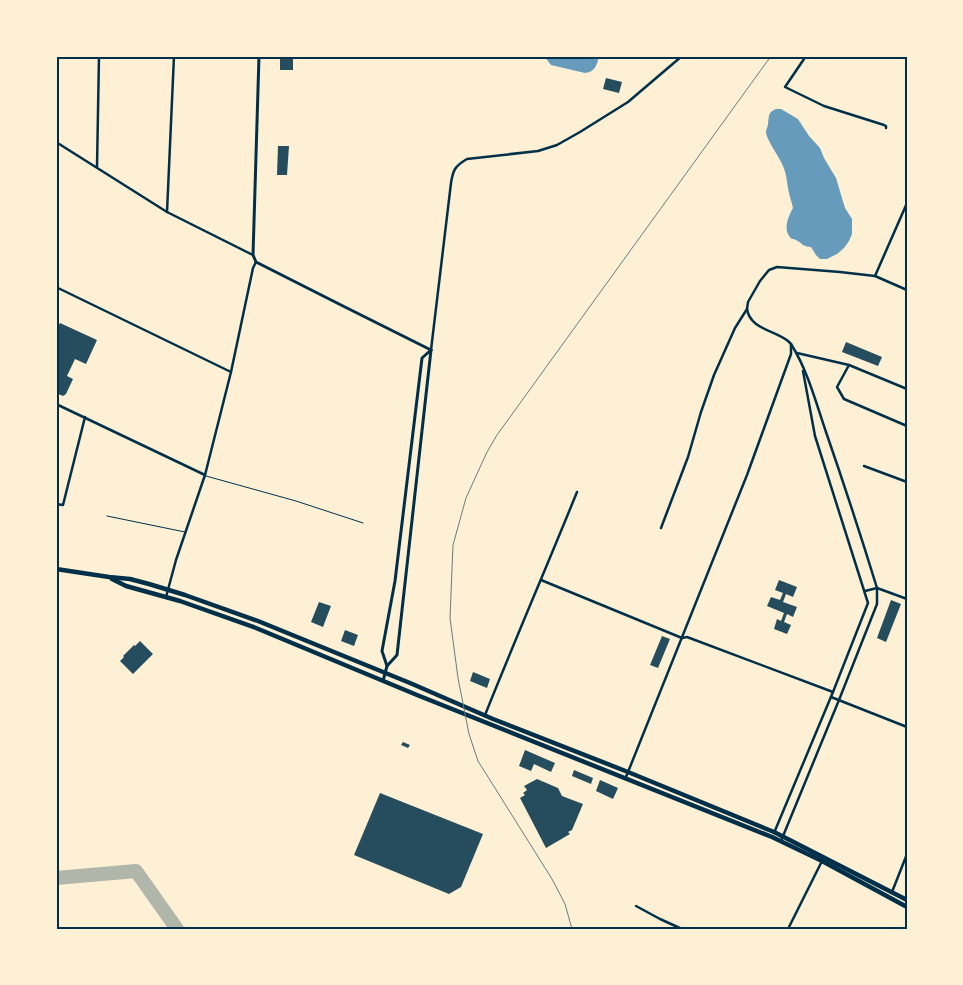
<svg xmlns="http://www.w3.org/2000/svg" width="963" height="985" font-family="'PT Sans Narrow',sans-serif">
  <rect width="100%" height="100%" fill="#fdf0d5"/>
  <!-- water -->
  <g fill="#669bbc">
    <path d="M544 56H599C597 65 595 72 585 73L551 65Z"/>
    <path d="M776 109H781L798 119 809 136 820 148 824 158 836 178 845 208 852 219V234L849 241 844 248 837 254 827 259H820L816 255 811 247C803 247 802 243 796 240 795 239 793 239 792 239 782 231 788 217 793 208 792 203 790 198 789 193 787 184 787 175 783 166 780 158 766 139 766 132 766 129 768 127 768 124 769 116 768 112 776 109Z"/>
  </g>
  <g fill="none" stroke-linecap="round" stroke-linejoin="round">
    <!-- taxiway -->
    <polyline stroke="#b1b6ab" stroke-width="14" points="56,878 136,871 177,929"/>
  </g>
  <!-- building -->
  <g fill="#264d5e">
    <rect x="280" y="56" width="13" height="14"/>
    <polygon points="606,78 622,82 619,93 603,89"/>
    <polygon points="278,146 289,146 287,175 277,175"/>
    <polygon points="60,323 97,340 86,364 75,359 67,376 73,379 66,394 63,396 56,393 56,330"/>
    <polygon points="846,342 882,357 878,366 842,352"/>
    <polygon points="779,580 797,587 793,597 786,594 783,602 797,607 793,617 787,614 784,622 791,625 787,634 774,629 777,619 781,621 784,613 767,606 771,597 780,600 783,593 775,590"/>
    <polygon points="891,600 901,604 886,642 877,638"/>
    <polygon points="319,602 331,606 323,627 311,622"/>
    <polygon points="345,630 358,635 354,646 341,641"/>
    <polygon points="662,636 670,639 658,668 650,665"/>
    <polygon points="140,641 153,654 133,674 120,661 124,657 123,656 134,645 135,646"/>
    <polygon points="473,672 490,679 487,688 470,681"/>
    <polygon points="403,742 410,745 408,748 401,745"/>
    <polygon points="525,750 555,763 551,772 534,764 531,771 519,766"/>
    <polygon points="574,770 593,778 591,784 572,776"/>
    <polygon points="537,779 558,788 562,796 583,804 572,830 568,832 570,834 546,848 520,798 525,795 523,793 527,790 524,786"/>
    <polygon points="600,780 618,788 613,799 596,791"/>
    <polygon points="380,793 483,834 461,887 449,894 354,855"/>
  </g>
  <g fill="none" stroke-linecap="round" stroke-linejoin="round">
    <!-- service -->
    <g stroke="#003049" stroke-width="1">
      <polyline points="206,476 296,501 363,523"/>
      <polyline points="107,516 185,532"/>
    </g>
    <!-- minor -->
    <g stroke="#003049" stroke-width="2.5">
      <polyline points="806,56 785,87 824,106 884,125 886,126 886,128"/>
      <polyline points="56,142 167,212 253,255"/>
      <polyline points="97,167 99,56"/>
      <polyline points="167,212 174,56"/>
      <polyline points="875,276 907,203"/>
      <polyline points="56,287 231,372"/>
      <path d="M431 350 451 183C453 170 455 166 467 159L538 151 557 145 580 132 628 102 682 56"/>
      <polyline points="797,353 849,365 907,389"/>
      <polyline points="849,365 837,387 844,399 907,426"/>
      <polyline points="56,404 205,475"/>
      <polyline points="864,466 907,482"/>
      <polyline points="56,504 63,505 85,417"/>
      <polyline points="661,528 688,457 701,412 714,375 735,328 747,309 748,302 760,281 769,270 777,267 840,272 875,276 907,290"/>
      <polyline points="541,580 682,638 687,637 833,692"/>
      <polyline points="865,591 877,588 907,599"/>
      <polyline points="166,597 176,560 205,475 231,372 253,268 256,262"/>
      <polyline points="831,697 907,727"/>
      <path d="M485 715C515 640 547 566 577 492"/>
      <path d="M626 777 747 475 791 354V344L788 341C774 330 750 329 747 309"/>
      <polyline points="774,833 833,692 868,603 815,436 803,371"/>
      <path d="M781 841 839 700 877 604V588C861 536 844 484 826 432 816 403 808 371 791 344"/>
      <polyline points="892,892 907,854"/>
      <polyline points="636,906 660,919 682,929"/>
      <polyline points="788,929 822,861"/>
    </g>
    <!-- tertiary -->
    <g stroke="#003049" stroke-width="3">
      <polyline points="259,56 253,255 256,262 341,305 431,350"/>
      <polyline points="387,666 382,651 395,581 422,358 431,350"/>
      <polyline points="383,681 387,666 397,655 431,350"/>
    </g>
    <!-- trunk -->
    <g stroke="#003049" stroke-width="4.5">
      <polyline points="56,569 109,577 130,579 149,584 185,595 258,621 410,683 493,719 628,772 774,832 907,900"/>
      <polyline points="112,579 126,586 180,601 256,628 417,695 772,837 822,861 907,907"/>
    </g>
    <!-- rail -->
    <polyline stroke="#657d81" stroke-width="1" points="572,929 565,904 552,879 478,761 469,734 458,678 450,618 453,545 466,498 487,452 497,435 771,56"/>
  </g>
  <!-- border -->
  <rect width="963" height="985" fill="none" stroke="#fdf0d5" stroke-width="115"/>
  <rect x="58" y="58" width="848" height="870" fill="none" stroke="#003049" stroke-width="2"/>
</svg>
